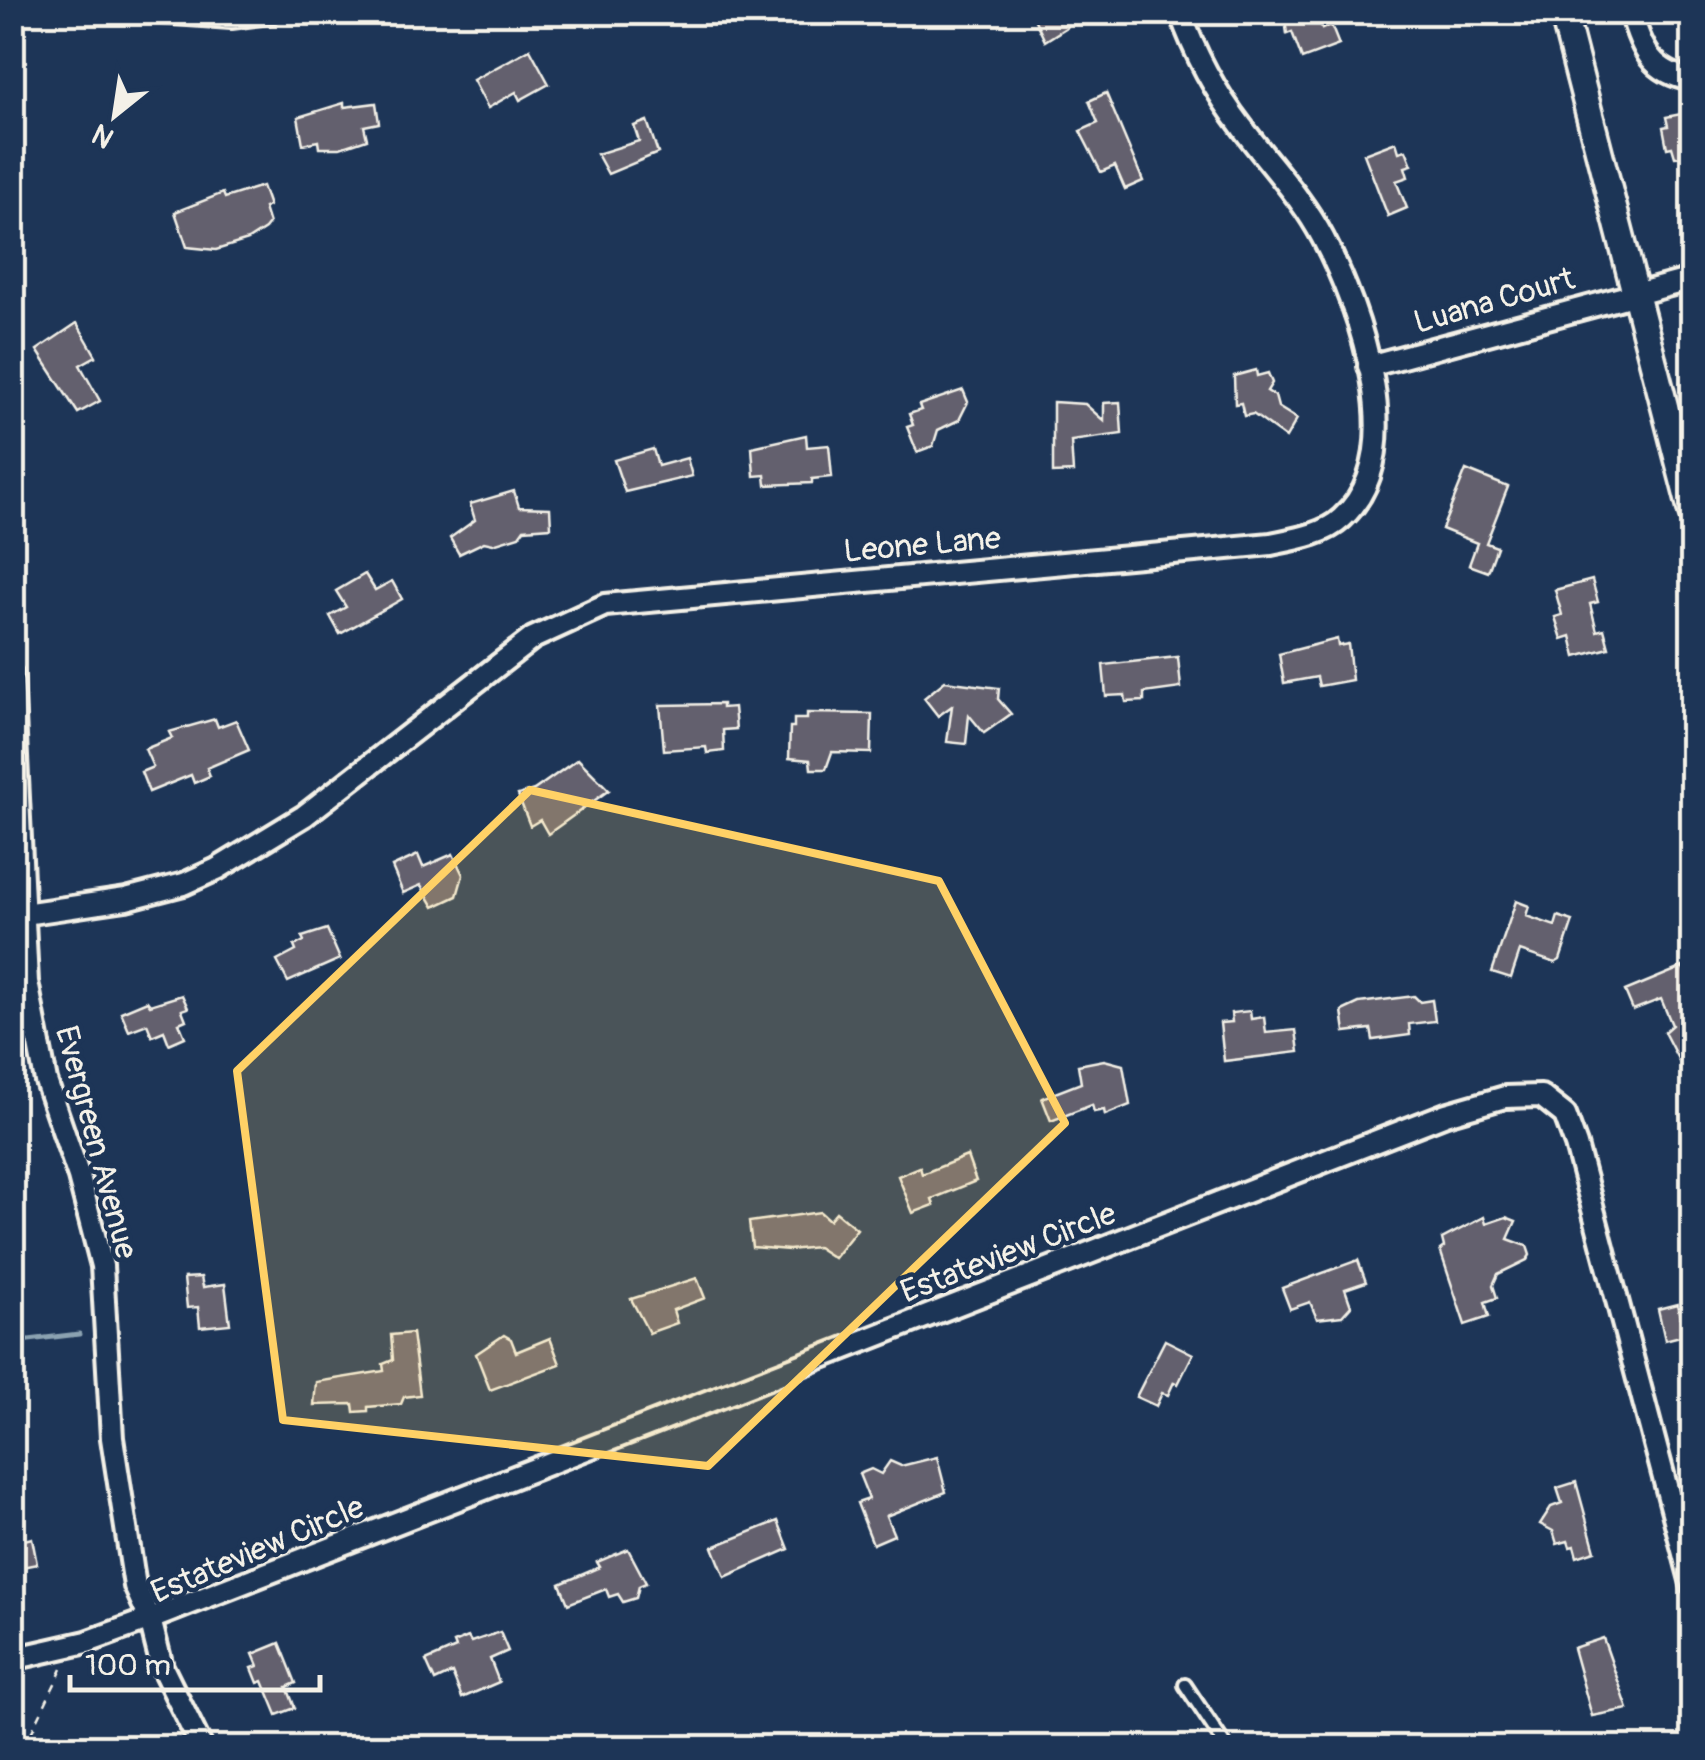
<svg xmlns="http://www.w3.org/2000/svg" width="1705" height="1760" font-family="Pangolin,sans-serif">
  <rect width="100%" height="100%" fill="#1d3557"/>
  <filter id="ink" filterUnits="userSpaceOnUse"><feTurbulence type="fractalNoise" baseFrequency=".01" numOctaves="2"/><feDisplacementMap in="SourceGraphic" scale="20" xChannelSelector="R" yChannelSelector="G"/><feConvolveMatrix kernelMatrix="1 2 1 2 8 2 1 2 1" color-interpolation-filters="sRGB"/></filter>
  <g filter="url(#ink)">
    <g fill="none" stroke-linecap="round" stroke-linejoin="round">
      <!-- stream -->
      <polyline stroke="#8ba2b1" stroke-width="5" points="12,1342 79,1334"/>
    </g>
    <!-- building -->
    <g fill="#64616e" stroke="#f4f1e8" stroke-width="2.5">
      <polygon points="1031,12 1060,12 1067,27 1045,41"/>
      <polygon points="1284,12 1316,12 1322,29 1331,25 1339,45 1302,59 1292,32 1287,34"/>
      <polygon points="530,49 549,84 520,100 516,92 488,108 473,80"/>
      <polygon points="1106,93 1143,181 1125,189 1115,166 1101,172 1080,131 1098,123 1089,101"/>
      <polygon points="344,103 344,107 376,103 379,123 364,126 367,139 340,148 319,148 318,141 303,144 298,117"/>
      <polygon points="1686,113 1692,116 1692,156 1675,157 1672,147 1667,148 1663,127 1668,126 1666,117"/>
      <polygon points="647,121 658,153 608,174 597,154 639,141 634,126"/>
      <polygon points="1396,142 1399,152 1406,150 1412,165 1405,167 1408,177 1396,181 1407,208 1388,216 1364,154"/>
      <polygon points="262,186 269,206 264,208 269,224 265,229 248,240 216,250 187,247 175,212 223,193 225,198"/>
      <polygon points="77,323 96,356 80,365 100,401 78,413 37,350"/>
      <polygon points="1256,370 1257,376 1268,373 1272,383 1267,391 1275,396 1278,407 1297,419 1286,438 1253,414 1244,416 1241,403 1235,404 1234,376"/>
      <polygon points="963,390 968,402 959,420 938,430 933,446 917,452 907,427 913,425 909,414 921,410 919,405"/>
      <polygon points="1053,402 1085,404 1104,421 1104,403 1120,402 1122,434 1071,441 1073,472 1053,473"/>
      <polygon points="806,435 807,447 829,445 832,477 812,479 812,483 766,485 765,475 754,476 752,447"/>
      <polygon points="653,449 658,466 687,458 692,476 625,492 614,460"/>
      <polygon points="1466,470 1508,487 1486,543 1497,547 1488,572 1469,565 1477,543 1442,529"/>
      <polygon points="514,491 519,507 550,508 551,527 524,529 519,536 493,544 484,542 459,554 450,538 475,520 470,504"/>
      <polygon points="365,574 375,590 392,581 402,599 340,634 330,616 346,607 336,591"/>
      <polygon points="1592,580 1598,602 1590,604 1597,631 1604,629 1609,648 1576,657 1571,636 1562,639 1555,617 1562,615 1555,590"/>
      <polygon points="1337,639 1338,646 1348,644 1352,680 1319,686 1317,677 1284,683 1279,654"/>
      <polygon points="1178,657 1181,688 1144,693 1144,701 1126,702 1125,695 1106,696 1103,665"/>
      <polygon points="945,681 999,688 998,699 1011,714 984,733 969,715 966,744 947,742 952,706 938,716 924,698"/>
      <polygon points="722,704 722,708 734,707 736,729 723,730 724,751 707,753 706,747 664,750 660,705"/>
      <polygon points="807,713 872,714 871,753 832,752 826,769 811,769 810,760 789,758 790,727 794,727 794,719 807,719"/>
      <polygon points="215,719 218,727 236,720 249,750 207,768 210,776 194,783 191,775 149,792 141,772 153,767 145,749 172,738 169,732"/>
      <polygon points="578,759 609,790 548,834 540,820 530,826 518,795 534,790"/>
      <polygon points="453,854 463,875 457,896 434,907 421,885 403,893 392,867 418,855 423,867"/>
      <polygon points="1516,901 1529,906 1526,916 1555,926 1558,916 1573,921 1560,960 1555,963 1520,951 1511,978 1492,972"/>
      <polygon points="327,929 340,959 288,982 277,961 296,951 294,946 304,941 302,937"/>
      <polygon points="1683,967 1692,991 1692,1086 1664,1032 1672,1025 1661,999 1633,1010 1625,991"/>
      <polygon points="182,995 188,1008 182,1010 186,1020 179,1023 185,1037 169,1044 164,1031 152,1036 147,1024 129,1031 121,1012 147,1001 150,1005"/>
      <polygon points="1414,996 1420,1002 1432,1000 1435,1021 1409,1024 1410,1035 1373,1040 1371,1029 1345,1032 1342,1011 1359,1003"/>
      <polygon points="1250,1011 1251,1019 1264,1017 1266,1033 1296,1030 1299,1052 1224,1061 1220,1023 1232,1022 1231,1013"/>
      <polygon points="1104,1060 1123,1065 1130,1105 1105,1115 1104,1110 1094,1112 1092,1105 1051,1121 1042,1098 1081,1083 1078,1065"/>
      <polygon points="967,1156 976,1181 932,1199 934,1205 913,1213 898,1176 920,1167 922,1174"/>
      <polygon points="820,1212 829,1220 836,1212 857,1229 834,1258 817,1247 789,1250 752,1247 749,1222"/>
      <polygon points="1484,1217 1486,1224 1506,1217 1516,1221 1508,1239 1527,1246 1530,1255 1527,1260 1498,1274 1493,1285 1497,1298 1485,1302 1489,1317 1465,1325 1440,1250 1444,1247 1442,1239"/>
      <polygon points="1358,1260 1366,1282 1345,1289 1351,1306 1342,1316 1317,1319 1310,1302 1290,1309 1282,1288"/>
      <polygon points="201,1277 203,1287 225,1284 230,1324 200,1327 198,1307 187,1308 184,1278"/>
      <polygon points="697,1278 705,1298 673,1310 677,1323 649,1333 631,1299"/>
      <polygon points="1677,1304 1684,1335 1665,1340 1658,1309"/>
      <polygon points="412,1333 420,1395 404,1397 401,1404 368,1407 368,1411 354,1412 353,1404 314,1405 316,1382 384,1371 383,1364 393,1360 391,1335"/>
      <polygon points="504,1335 511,1339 516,1352 550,1338 560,1364 490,1390 476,1354"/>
      <polygon points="1165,1340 1193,1354 1178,1384 1174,1382 1168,1395 1162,1393 1156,1406 1136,1397"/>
      <polygon points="937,1457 946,1492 886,1516 894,1535 873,1544 857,1503 869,1499 859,1474 871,1469 881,1474 890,1461 901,1466"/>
      <polygon points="1576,1482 1595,1551 1577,1557 1574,1546 1570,1547 1568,1541 1557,1544 1553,1531 1540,1524 1551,1507 1562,1503 1557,1488"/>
      <polygon points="778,1521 789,1549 725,1577 713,1547"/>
      <polygon points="32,1538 37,1564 12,1569 12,1543"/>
      <polygon points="628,1549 646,1583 639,1586 636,1598 623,1602 618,1594 609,1597 606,1589 568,1604 560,1584 600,1567 597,1562"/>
      <polygon points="500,1632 508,1651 490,1659 499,1682 462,1698 452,1673 435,1681 426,1661 456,1648 454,1643 468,1637 471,1642"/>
      <polygon points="1603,1638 1628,1709 1592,1716 1573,1648"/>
      <polygon points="280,1643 296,1683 287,1687 295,1708 277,1715 263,1681 258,1683 252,1668 258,1666 253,1654"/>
    </g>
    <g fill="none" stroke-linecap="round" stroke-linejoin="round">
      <!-- service casing -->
      <g stroke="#f4f1e8" stroke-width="18">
        <polyline id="service" points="1185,1685 1227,1748"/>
      </g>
      <!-- minor casing -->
      <g stroke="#f4f1e8" stroke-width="28">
        <g id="minor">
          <polyline points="160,12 231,17 269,12"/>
          <path d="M1631 12C1641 49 1652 73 1692 80"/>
          <polyline points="1369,366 1692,279"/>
          <polyline points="12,675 27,982 46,1081 79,1177 102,1266 112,1438 135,1586 150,1619 162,1667 202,1748"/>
          <path d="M24 914 126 899 184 884 217 869 304 816 533 638 605 605 1271 544C1295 539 1324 535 1342 518 1412 455 1360 308 1323 238 1301 196 1269 164 1242 127 1216 93 1194 52 1180 12"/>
          <polyline points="12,1659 87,1642 150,1619 1446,1114 1505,1097 1541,1096 1565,1115 1576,1145 1692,1584"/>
        </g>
      </g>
      <!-- tertiary casing -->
      <g stroke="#f4f1e8" stroke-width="32">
        <polyline id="tertiary" points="1563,12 1692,513"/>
      </g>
      <!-- path -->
      <polyline stroke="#f4f1e8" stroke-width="2.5" stroke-dasharray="8 8" stroke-linecap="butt" points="24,1748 62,1669"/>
      <!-- service -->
      <use href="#service" stroke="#1d3557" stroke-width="10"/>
      <!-- minor -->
      <use href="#minor" stroke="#1d3557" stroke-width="20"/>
      <!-- tertiary -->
      <use href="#tertiary" stroke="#1d3557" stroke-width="25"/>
    </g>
  </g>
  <!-- marked area -->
  <path fill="#ffd166" fill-opacity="0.2" stroke="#ffd166" stroke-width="8" stroke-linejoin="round" d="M530 790 939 881 1065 1123 708 1466 283 1420 237 1071Z"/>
  <g text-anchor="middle" stroke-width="9" stroke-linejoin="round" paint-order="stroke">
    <!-- street labels -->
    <g font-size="32" fill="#f4f1e8" stroke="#1d3557">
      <text transform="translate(1494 300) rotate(-16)" y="11">Luana Court</text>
      <text transform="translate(922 544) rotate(-5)" y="11">Leone Lane</text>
      <text transform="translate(97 1142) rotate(75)" y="11">Evergreen Avenue</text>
      <text transform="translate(1008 1252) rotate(-21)" y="11">Estateview Circle</text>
      <text transform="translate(257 1549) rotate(-23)" y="11">Estateview Circle</text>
    </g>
  </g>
  <!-- margin -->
  <rect width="1705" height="1760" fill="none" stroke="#1d3557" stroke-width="50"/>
  <rect x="25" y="25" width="1655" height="1710" fill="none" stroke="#f4f1e8" stroke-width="4" filter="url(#ink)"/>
  <!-- north arrow -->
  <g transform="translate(115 115) rotate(210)" stroke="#1d3557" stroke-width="8" paint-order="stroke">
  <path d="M0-8L18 38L0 25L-18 38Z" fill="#f4f1e8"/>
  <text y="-15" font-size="28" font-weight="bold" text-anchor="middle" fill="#f4f1e8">N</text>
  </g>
  <!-- scale -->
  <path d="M70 1675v15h250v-15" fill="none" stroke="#f4f1e8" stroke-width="5"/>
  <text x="85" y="1675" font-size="30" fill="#f4f1e8" stroke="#1d3557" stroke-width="8" paint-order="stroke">100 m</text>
</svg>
